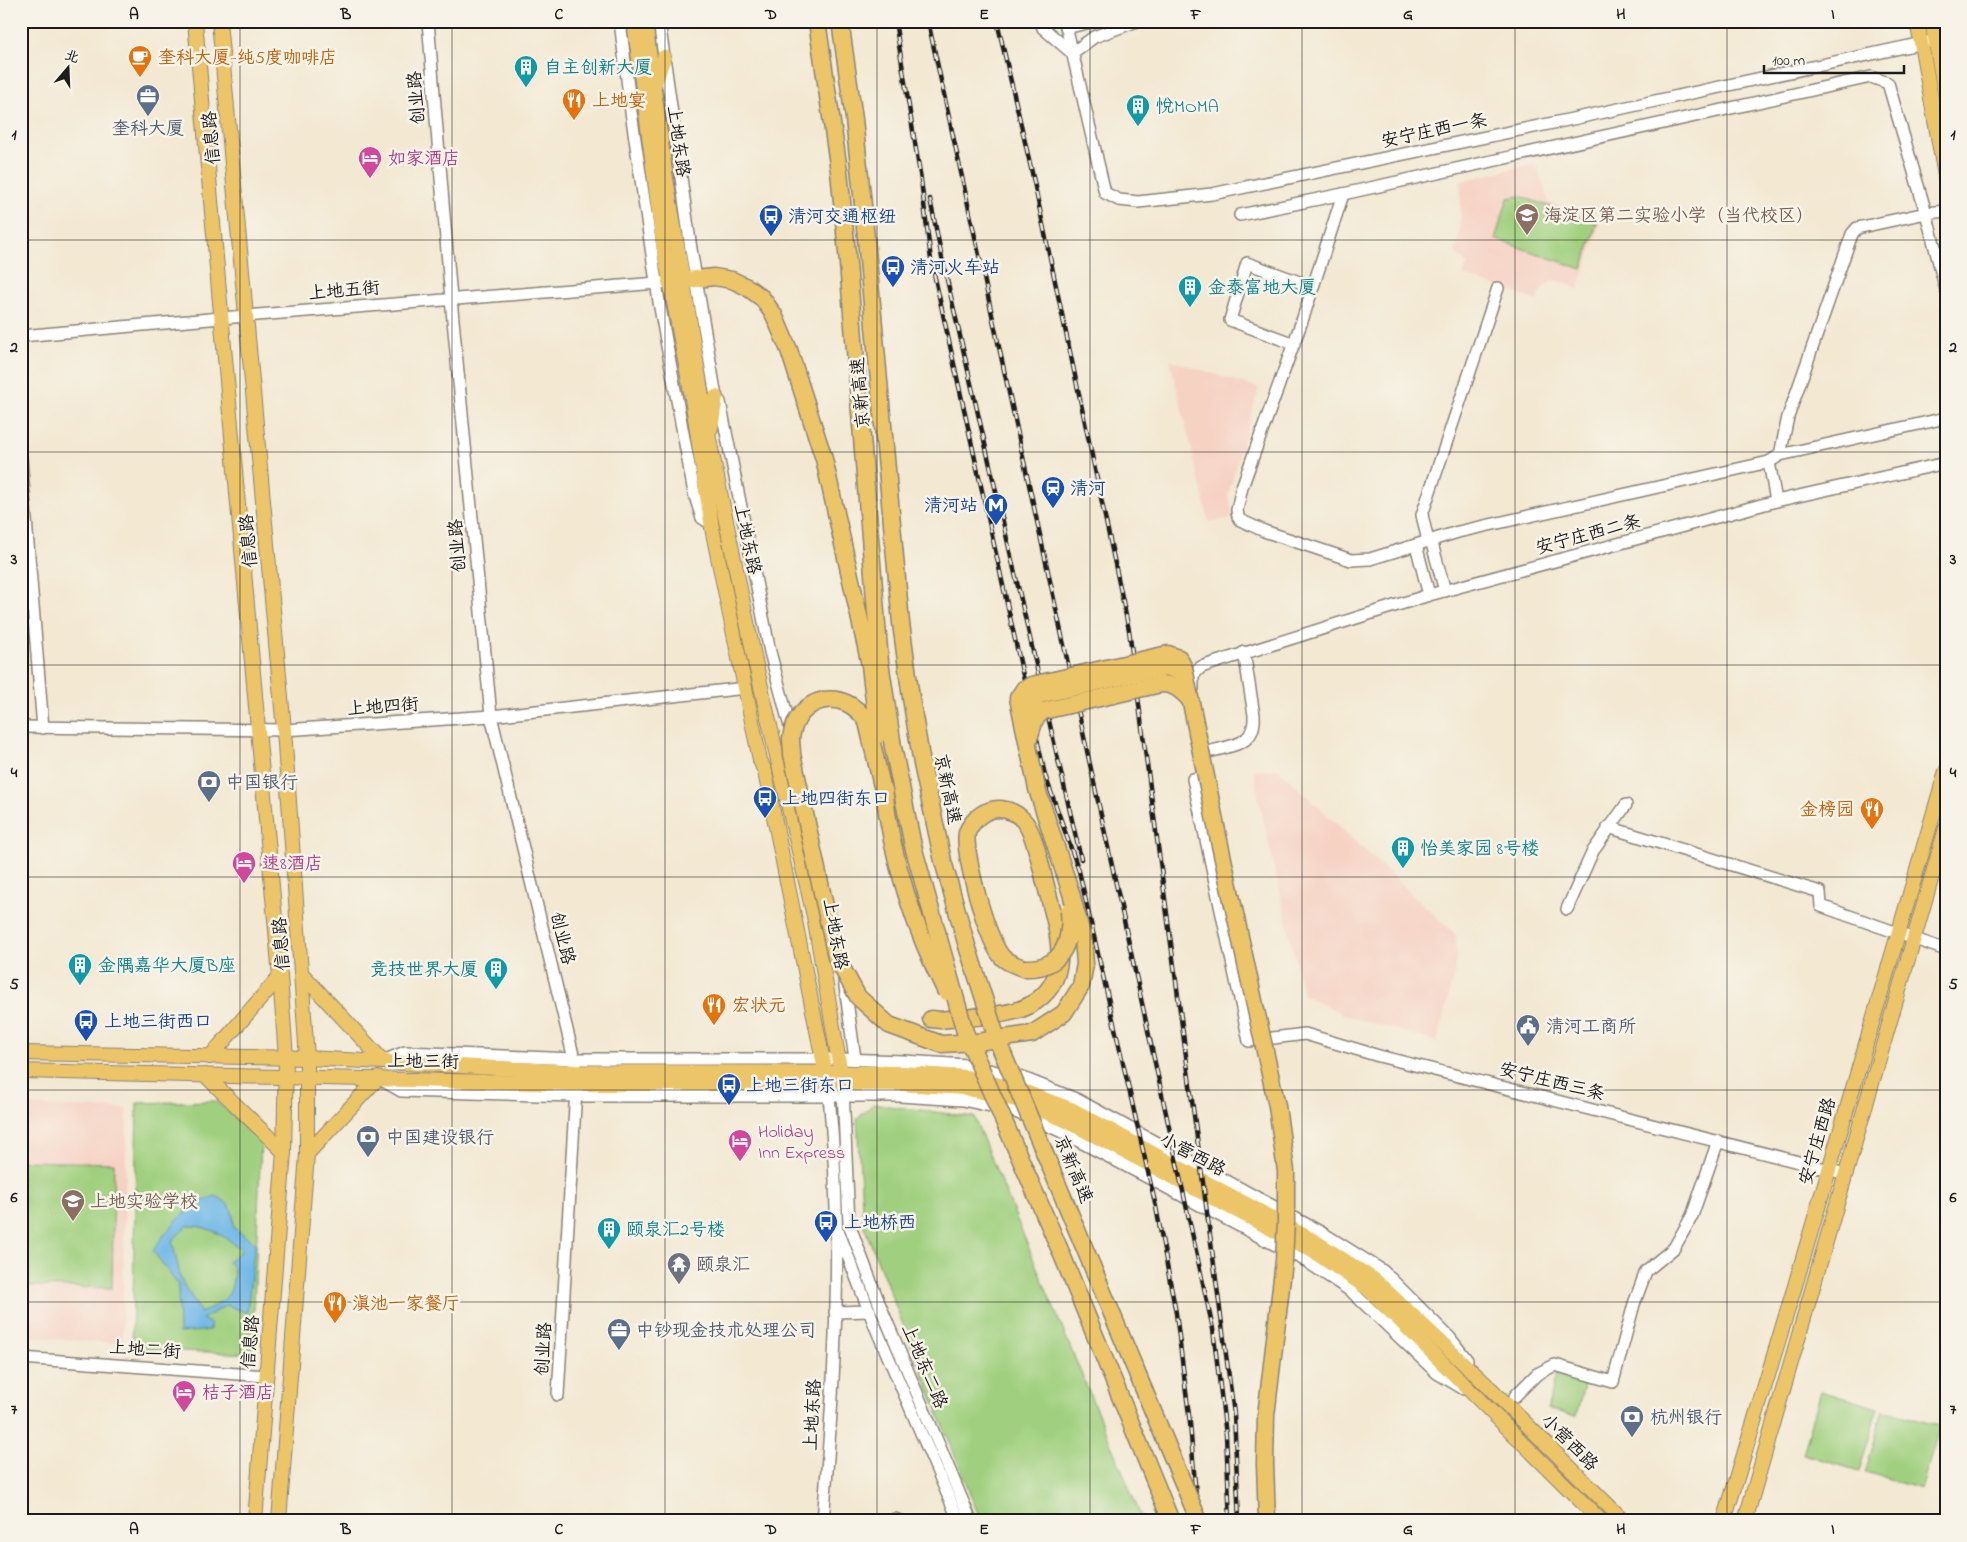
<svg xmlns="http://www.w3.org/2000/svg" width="1967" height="1542" font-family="'Indie Flower','LXGW WenKai TC',sans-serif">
  <rect width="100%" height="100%" fill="#f7f3e8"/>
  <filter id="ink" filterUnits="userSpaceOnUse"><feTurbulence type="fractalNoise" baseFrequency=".02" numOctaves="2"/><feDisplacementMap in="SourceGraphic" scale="10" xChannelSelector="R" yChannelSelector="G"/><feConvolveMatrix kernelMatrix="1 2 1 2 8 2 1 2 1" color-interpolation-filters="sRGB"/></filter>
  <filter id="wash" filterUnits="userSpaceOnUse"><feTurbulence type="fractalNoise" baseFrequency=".0096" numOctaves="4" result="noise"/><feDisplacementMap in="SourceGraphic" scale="20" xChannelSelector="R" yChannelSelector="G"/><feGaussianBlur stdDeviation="1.12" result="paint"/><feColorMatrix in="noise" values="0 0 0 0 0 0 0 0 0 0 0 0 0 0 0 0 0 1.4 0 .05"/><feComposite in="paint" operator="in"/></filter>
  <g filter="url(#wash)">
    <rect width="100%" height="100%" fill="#f3e8d2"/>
    <!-- built -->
    <g fill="#f6d2c3">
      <polygon points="1536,163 1549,203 1601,221 1578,290 1568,283 1552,280 1544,287 1537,301 1463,275 1468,264 1455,253 1460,229 1461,181"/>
      <polygon points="1170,360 1259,388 1228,495 1234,518 1209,522"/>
      <polygon points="1278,769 1456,935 1457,962 1437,1042 1344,1015 1303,994 1258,797 1254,770"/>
      <polygon points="21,1105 127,1109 122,1344 21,1336"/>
    </g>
    <!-- green -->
    <g fill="#a0d07f" stroke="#5e764e">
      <polygon points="1520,196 1597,223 1582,269 1495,239 1508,198"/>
      <polygon points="215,1101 261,1141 252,1354 132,1349 137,1103"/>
      <polygon points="873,1104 974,1117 1143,1521 981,1521 863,1224 857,1119"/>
      <polygon points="21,1161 114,1163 112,1288 21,1286"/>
      <polygon points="1558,1371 1586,1378 1576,1416 1547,1409"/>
      <polygon points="1821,1391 1878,1408 1859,1471 1803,1454"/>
      <polygon points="1883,1410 1940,1426 1921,1489 1865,1473"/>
    </g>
    <!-- water -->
    <path fill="#6fb8e7" stroke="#466a82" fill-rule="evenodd" d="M216 1196C233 1205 233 1211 234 1228L255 1243 247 1313 227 1305 202 1319 210 1323V1330L179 1333 178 1285 153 1251C168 1228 189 1202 216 1196ZM187 1226C209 1225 226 1237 242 1250L228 1262 234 1268C233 1299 226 1299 201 1313L181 1280 172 1241Z"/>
  </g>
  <g filter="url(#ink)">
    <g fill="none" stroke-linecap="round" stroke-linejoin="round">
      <!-- minor casing -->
      <g stroke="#888277" stroke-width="14">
        <g id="minor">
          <polyline points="428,21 451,299 491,716 574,1059 575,1067"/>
          <polyline points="620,21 631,112 659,302 694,493 702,518 712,524"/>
          <polyline points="659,21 691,249 716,397 720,402 770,652 792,734"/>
          <polyline points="1041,21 1043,28 1072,53 1094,37 1137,21"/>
          <polyline points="1065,21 1105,193 1119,200 1138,202 1212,194 1577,118 1946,38"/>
          <polyline points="1066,28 1095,21"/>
          <polyline points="1343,194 1303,318 1242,487 1237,510 1238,517 1240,520 1264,531 1351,560 1370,559 1458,532 1769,462 1780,455 1946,418"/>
          <polyline points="1240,215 1343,194 1871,77 1888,83 1926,213 1946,290"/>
          <polyline points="21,336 221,318 670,282"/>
          <polyline points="1294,344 1230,320 1247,263 1313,287"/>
          <polyline points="1780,455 1788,417 1852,234 1857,228 1926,213 1946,211"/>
          <polyline points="21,458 43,728"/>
          <polyline points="1769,462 1776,501"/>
          <polyline points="1431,540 1445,591"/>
          <polyline points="1428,541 1422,515 1498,288"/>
          <polyline points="1416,545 1429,595"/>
          <polyline points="1193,689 1193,675 1201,667 1429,595 1776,501 1946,463"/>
          <polyline points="21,727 284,730 491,716 746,688"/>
          <path d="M1208 752C1232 745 1256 746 1254 715L1244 652"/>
          <polyline points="1204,768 1202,777 1193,779 1249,1041 1305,1034 1379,1056 1846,1174"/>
          <polyline points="1608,827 1820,892 1821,906 1946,950"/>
          <polyline points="1567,909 1593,851 1626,805"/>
          <polyline points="844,979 855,1059"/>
          <polyline points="383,1061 405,1052 574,1059 839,1059 904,1061 967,1065 1023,1078 1076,1099 1324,1234 1383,1271 1450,1338 1467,1360"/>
          <polyline points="380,1079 401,1091 575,1096 900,1096 963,1100 1013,1111 1058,1130 1306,1261 1352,1292 1437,1373 1464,1389"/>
          <polyline points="843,1089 849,1224 879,1303 971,1521"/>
          <polyline points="839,1233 875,1326 959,1521"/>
          <polyline points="835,1312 870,1311"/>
          <polyline points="21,1358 266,1376"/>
          <polyline points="558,1395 576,1089"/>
          <polyline points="1515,1396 1537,1374 1555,1365 1613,1382 1634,1304 1646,1271 1674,1248 1692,1216 1718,1141"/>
          <path d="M823 1521C835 1377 844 1232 828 1088"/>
          <polyline points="891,1521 895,1519 900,1521"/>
        </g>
      </g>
      <!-- major casing -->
      <g stroke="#888277" stroke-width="16">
        <g id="major">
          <polyline points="195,21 280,976 286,1058 284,1152 255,1521"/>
          <polyline points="219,21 284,730 307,1058 307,1154 279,1521"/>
          <polyline points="634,21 664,250 691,392 712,528 760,760 765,772 827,1080"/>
          <polyline points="645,21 665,172 709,439 755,661 814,916 842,1080"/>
          <polyline points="1917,21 1946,181"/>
          <polyline points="1932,21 1946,99"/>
          <polyline points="654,87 664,57"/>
          <polyline points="711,428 716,397"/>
          <polyline points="302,974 383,1061"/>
          <polyline points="21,1053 307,1058 575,1072 900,1073 966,1077 1019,1090 1071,1109 1318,1243 1375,1280 1491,1389 1624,1521"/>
          <polyline points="210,1057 280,976"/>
          <polyline points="21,1071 576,1084 902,1084 965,1088 1016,1100 1065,1120 1311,1250 1367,1288 1601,1521"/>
          <polyline points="205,1075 284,1152"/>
          <polyline points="307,1154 378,1078"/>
          <polyline points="1724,1521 1794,1289 1946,771"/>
          <polyline points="1745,1521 1946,828"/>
        </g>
      </g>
      <!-- highway casing -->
      <g stroke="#888277" stroke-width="19">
        <g id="highway">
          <polyline points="670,282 714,277 732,280 747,287 762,298 774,315 789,350 824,459 828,477"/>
          <path d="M931 1019 941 1020C965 1017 1010 1017 1030 1005 1077 979 1056 926 1046 886 1041 868 1038 848 1030 831 1020 808 993 801 975 820 972 824 968 828 967 833 963 853 988 944 1003 958 1008 963 1017 965 1023 968"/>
        </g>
      </g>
      <!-- minor -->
      <use href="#minor" stroke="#fff" stroke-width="11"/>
      <!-- major -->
      <use href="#major" stroke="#edc569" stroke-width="14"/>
      <!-- highway -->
      <use href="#highway" stroke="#edc569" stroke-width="16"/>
      <!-- rail casing -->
      <g stroke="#1c1c1c" stroke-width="4.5">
        <g id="rail">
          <polyline points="895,21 921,180 931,260 1045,775 1079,871 1156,1207 1176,1313 1190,1423 1198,1521"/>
          <polyline points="928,21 1213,1329 1226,1435 1230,1521"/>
          <polyline points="997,21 1031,168 1129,630 1234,1414 1239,1521"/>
          <polyline points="930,199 942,258 1081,859"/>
        </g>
      </g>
      <!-- rail -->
      <use href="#rail" stroke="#f7f3e8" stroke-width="2.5" stroke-dasharray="8" stroke-linecap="butt"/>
      <!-- highway-bridge casing -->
      <g stroke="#888277" stroke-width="19" stroke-linecap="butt">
        <g id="highway-bridge">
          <polyline points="817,21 839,171 848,263 880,662 893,747 913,846 965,1032 1060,1250 1171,1521"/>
          <polyline points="840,21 854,119 863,205 901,623 911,698 922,764 943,861 967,946 998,1042 1199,1521"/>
          <polyline points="828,477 870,665 878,735"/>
          <polyline points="1022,715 1026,706 1039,695 1166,667 1179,671 1186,681"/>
          <path d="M1028 742 1035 719 1043 711 1161 684C1175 684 1182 691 1191 701"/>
          <path d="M884 789C891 858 915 930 946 992"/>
          <path d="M885 799 867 722C844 685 797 696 791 738 791 743 792 749 792 754L836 957 858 997 889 1025 941 1044 977 1042 1032 1034 1064 1013 1081 986 1085 964 1083 938 1071 893 1037 789 1018 698 1024 689 1032 685 1168 654 1179 658 1184 668 1218 836 1277 1106 1286 1171V1221L1284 1261 1266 1416 1265 1464 1267 1521"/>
          <path d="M1023 968C1061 970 1072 944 1069 911"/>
        </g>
      </g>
      <!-- highway-bridge -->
      <use href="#highway-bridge" stroke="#edc569" stroke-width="16"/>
    </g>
  </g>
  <!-- grid -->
  <path fill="none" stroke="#1c1c1c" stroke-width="1" stroke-opacity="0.55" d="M240 21V1521M452 21V1521M665 21V1521M877 21V1521M1090 21V1521M1302 21V1521M1515 21V1521M1727 21V1521M21 240H1946M21 452H1946M21 665H1946M21 877H1946M21 1090H1946M21 1302H1946"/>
  <!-- icons -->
  <defs>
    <g id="cafe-pin" transform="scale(1.25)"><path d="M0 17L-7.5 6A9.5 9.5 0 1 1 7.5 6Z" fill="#e8710a" stroke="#f7f3e8"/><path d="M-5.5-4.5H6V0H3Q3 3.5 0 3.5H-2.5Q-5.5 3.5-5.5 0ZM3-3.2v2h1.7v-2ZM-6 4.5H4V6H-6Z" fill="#fff"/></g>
    <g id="building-pin" transform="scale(1.25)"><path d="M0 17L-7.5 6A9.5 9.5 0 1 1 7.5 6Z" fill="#0f9aa8" stroke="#f7f3e8"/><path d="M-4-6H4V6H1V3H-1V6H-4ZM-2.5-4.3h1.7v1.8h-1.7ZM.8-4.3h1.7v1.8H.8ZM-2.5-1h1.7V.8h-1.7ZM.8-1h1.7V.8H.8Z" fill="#fff"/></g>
    <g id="office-pin" transform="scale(1.25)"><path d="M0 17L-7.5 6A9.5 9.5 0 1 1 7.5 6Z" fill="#5c6f8a" stroke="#f7f3e8"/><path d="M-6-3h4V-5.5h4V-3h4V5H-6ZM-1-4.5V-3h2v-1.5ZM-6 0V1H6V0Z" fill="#fff"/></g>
    <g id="restaurant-pin" transform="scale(1.25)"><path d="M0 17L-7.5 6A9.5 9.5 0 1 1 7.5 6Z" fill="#e8710a" stroke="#f7f3e8"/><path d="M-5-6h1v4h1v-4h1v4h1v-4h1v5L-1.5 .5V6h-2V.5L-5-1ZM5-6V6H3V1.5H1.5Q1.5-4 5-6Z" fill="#fff"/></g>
    <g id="hotel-pin" transform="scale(1.25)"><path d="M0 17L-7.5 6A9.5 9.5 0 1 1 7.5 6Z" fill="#d1479c" stroke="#f7f3e8"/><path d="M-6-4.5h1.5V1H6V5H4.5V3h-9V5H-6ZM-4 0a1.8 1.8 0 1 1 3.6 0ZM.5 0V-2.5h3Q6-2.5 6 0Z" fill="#fff"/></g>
    <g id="school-pin" transform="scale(1.25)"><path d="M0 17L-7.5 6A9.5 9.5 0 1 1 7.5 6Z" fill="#8d6e63" stroke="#f7f3e8"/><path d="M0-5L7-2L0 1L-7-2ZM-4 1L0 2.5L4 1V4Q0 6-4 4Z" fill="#fff"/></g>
    <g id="bus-pin" transform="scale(1.25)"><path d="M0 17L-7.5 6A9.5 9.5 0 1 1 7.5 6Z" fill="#1a4fb4" stroke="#f7f3e8"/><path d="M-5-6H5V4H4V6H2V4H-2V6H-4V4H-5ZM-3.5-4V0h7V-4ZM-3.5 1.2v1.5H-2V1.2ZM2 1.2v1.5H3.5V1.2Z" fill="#fff"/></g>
    <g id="station-pin" transform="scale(1.25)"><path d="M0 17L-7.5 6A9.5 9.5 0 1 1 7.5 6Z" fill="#1a4fb4" stroke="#f7f3e8"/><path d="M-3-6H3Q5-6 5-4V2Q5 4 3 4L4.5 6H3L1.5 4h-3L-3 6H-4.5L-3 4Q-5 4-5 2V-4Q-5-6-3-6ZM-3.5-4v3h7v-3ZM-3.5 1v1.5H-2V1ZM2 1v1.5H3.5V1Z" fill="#fff"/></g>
    <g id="metro-pin" transform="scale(1.25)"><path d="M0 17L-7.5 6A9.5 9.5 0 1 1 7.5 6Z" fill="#1a4fb4" stroke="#f7f3e8"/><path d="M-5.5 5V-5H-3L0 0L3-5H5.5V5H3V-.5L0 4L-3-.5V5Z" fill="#fff"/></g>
    <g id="bank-pin" transform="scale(1.25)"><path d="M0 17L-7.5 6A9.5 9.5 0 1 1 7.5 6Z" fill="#5c6f8a" stroke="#f7f3e8"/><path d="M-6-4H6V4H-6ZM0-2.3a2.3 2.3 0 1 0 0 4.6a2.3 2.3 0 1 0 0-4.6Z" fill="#fff"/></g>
    <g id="civic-pin" transform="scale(1.25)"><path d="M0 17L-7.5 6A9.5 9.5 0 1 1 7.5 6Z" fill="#5c6f8a" stroke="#f7f3e8"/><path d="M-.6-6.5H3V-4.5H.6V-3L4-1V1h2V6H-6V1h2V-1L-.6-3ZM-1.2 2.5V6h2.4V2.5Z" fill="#fff"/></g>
    <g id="temple-pin" transform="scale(1.25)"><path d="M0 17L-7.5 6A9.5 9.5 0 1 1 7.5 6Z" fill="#6b7280" stroke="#f7f3e8"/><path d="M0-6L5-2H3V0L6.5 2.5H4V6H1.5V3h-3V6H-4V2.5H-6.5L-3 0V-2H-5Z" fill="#fff"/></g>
  </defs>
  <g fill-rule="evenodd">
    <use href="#cafe-pin" x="140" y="57"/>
    <use href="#building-pin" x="526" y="67"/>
    <use href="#office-pin" x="148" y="96"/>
    <use href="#restaurant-pin" x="574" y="100"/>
    <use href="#building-pin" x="1138" y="106"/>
    <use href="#hotel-pin" x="370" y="158"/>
    <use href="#school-pin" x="1527" y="215"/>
    <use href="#bus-pin" x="771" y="216"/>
    <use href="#bus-pin" x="893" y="267"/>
    <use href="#building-pin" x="1190" y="287"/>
    <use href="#station-pin" x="1053" y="488"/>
    <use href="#metro-pin" x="996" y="505"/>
    <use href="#bank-pin" x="209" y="782"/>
    <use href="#bus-pin" x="765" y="798"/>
    <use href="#restaurant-pin" x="1872" y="809"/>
    <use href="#building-pin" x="1403" y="848"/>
    <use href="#hotel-pin" x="244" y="863"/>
    <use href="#building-pin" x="80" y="965"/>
    <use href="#building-pin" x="496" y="969"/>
    <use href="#restaurant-pin" x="714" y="1005"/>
    <use href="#bus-pin" x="86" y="1021"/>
    <use href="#civic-pin" x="1528" y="1026"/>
    <use href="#bus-pin" x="729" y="1085"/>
    <use href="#bank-pin" x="368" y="1137"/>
    <use href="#hotel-pin" x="740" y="1141"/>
    <use href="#school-pin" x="73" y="1201"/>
    <use href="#bus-pin" x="826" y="1222"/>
    <use href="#building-pin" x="609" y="1229"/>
    <use href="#temple-pin" x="679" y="1264"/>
    <use href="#restaurant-pin" x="335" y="1303"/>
    <use href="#office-pin" x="619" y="1330"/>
    <use href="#hotel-pin" x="184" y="1392"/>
    <use href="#bank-pin" x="1632" y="1417"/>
  </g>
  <g text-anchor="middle" stroke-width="5" stroke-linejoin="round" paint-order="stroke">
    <!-- food labels -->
    <g font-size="18" fill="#c56008" stroke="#f7f3e8" text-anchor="start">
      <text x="158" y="63">奎科大厦-纯5度咖啡店</text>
      <text x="592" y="106">上地宴</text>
      <text x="1854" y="815" text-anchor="end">金榜园</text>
      <text x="732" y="1011">宏状元</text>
      <text x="352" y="1309">滇池一家餐厅</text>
    </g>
    <!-- culture labels -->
    <g font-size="18" fill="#0d838f" stroke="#f7f3e8" text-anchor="start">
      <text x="544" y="73">自主创新大厦</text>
      <text x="1156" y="112">悦MOMA</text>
      <text x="1208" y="293">金泰富地大厦</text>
      <text x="1420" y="854">怡美家园 8号楼</text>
      <text x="98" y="971">金隅嘉华大厦B座</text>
      <text x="478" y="975" text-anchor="end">竞技世界大厦</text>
      <text x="626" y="1235">颐泉汇2号楼</text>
    </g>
    <!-- street labels -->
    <g font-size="18" fill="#1c1c1c" stroke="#f7f3e8">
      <text transform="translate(416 98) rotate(-95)" y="6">创业路</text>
      <text transform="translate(1434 130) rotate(-12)" y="6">安宁庄西一条</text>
      <text transform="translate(211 138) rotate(-95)" y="6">信息路</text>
      <text transform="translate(679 141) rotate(82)" y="6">上地东路</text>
      <text transform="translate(344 290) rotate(-5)" y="6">上地五街</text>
      <text transform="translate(860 393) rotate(-95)" y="6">京新高速</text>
      <text transform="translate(1588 534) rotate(-15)" y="6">安宁庄西二条</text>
      <text transform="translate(748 539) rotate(78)" y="6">上地东路</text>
      <text transform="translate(248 541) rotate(-95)" y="6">信息路</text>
      <text transform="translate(457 546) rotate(-95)" y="6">创业路</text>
      <text transform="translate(383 706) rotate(-4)" y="6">上地四街</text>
      <text transform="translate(948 789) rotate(78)" y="6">京新高速</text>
      <text transform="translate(836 934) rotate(80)" y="6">上地东路</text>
      <text transform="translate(563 938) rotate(76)" y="6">创业路</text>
      <text transform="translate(281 944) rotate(-94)" y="6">信息路</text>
      <text transform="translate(423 1061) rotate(1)" y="6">上地三街</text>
      <text transform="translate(1552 1081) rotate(14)" y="6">安宁庄西三条</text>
      <text transform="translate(1817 1141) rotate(-74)" y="6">安宁庄西路</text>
      <text transform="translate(1193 1154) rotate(28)" y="6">小营西路</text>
      <text transform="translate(1074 1169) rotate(67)" y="6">京新高速</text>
      <text transform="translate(250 1342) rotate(-85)" y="6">信息路</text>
      <text transform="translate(145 1349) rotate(4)" y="6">上地二街</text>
      <text transform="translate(543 1349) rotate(-87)" y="6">创业路</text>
      <text transform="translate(925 1366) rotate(67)" y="6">上地东二路</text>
      <text transform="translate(812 1415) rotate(-87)" y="6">上地东路</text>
      <text transform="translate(1570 1442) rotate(45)" y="6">小营西路</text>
    </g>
    <!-- service labels -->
    <g font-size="18" fill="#4e5e75" stroke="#f7f3e8" text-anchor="start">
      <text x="148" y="134" text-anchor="middle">奎科大厦</text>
      <text x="226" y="788">中国银行</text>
      <text x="1546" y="1032">清河工商所</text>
      <text x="386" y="1143">中国建设银行</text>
      <text x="636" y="1336">中钞现金技术处理公司</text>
      <text x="1650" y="1423">杭州银行</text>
    </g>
    <!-- hotel labels -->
    <g font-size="18" fill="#b23c85" stroke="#f7f3e8" text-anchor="start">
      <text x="388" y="164">如家酒店</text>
      <text x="262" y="869">速8酒店</text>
      <text x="758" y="1137">Holiday<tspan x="758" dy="21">Inn Express</tspan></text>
      <text x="202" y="1398">桔子酒店</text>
    </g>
    <!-- education labels -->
    <g font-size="18" fill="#785e54" stroke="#f7f3e8" text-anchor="start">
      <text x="1544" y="221">海淀区第二实验小学（当代校区）</text>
      <text x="90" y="1207">上地实验学校</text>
    </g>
    <!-- transit labels -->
    <g font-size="18" fill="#164399" stroke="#f7f3e8" text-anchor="start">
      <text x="788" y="222">清河交通枢纽</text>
      <text x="910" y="273">清河火车站</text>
      <text x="1070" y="494">清河</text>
      <text x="978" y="511" text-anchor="end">清河站</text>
      <text x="782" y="804">上地四街东口</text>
      <text x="104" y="1027">上地三街西口</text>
      <text x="746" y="1091">上地三街东口</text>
      <text x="844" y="1228">上地桥西</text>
    </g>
    <!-- worship labels -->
    <g font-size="18" fill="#5b616d" stroke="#f7f3e8" text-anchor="start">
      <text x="696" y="1270">颐泉汇</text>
    </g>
  </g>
  <!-- margin -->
  <rect width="1967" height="1542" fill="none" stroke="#f7f3e8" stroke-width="55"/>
  <!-- north arrow -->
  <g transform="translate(68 68) rotate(19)" stroke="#f7f3e8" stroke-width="4" paint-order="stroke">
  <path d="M0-4L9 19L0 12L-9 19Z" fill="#1c1c1c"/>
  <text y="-8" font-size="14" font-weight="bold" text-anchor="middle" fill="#1c1c1c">北</text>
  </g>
  <!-- scale -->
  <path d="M1764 65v8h140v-8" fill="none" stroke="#1c1c1c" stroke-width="2.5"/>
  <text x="1772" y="65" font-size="15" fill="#1c1c1c" stroke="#f7f3e8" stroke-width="4" paint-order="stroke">100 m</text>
  <rect x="28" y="28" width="1912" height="1486" fill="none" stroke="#1c1c1c" stroke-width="2"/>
  <g font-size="16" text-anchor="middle" font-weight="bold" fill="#1c1c1c">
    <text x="134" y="19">A</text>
    <text x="346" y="19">B</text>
    <text x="559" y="19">C</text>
    <text x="771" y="19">D</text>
    <text x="984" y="19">E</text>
    <text x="1196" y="19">F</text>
    <text x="1408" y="19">G</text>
    <text x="1621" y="19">H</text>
    <text x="1833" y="19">I</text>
    <text x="14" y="139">1</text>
    <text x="1953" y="139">1</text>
    <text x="14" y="352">2</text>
    <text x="1953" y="352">2</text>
    <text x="14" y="564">3</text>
    <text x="1953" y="564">3</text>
    <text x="14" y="777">4</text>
    <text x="1953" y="777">4</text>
    <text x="14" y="989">5</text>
    <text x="1953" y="989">5</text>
    <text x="14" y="1202">6</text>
    <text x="1953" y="1202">6</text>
    <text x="14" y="1414">7</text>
    <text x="1953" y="1414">7</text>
    <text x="134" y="1534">A</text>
    <text x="346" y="1534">B</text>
    <text x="559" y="1534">C</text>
    <text x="771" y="1534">D</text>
    <text x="984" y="1534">E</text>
    <text x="1196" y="1534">F</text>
    <text x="1408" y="1534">G</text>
    <text x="1621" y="1534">H</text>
    <text x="1833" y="1534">I</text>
  </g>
</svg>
